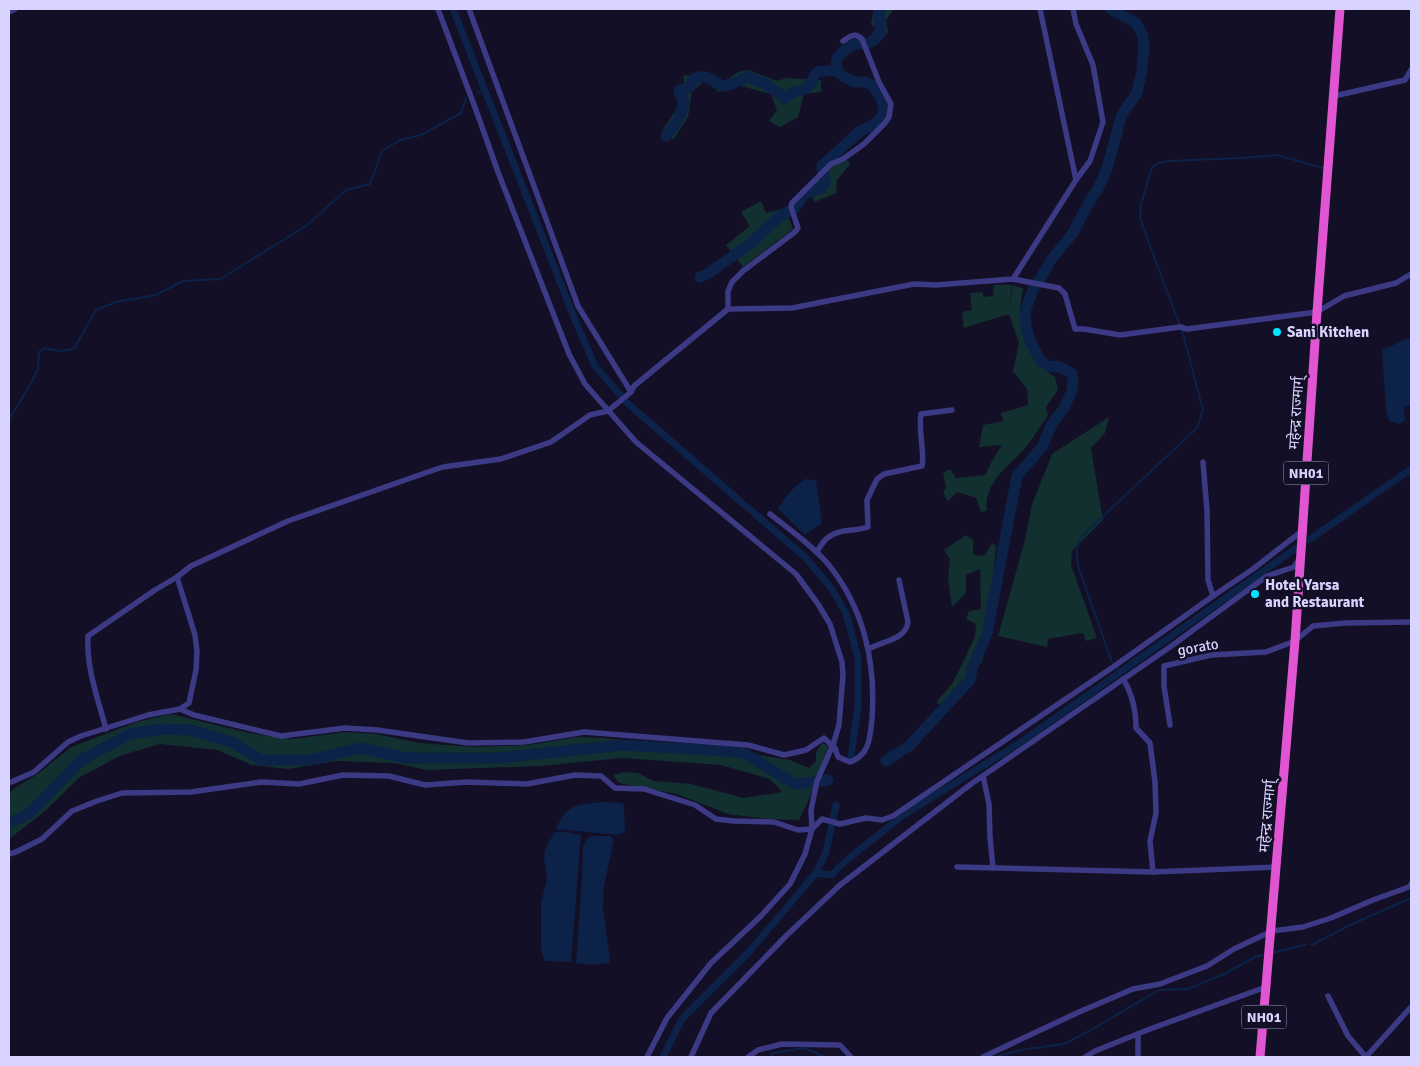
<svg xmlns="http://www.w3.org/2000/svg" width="1420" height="1066" font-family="Signika,'Noto Sans Devanagari',sans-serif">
  <rect width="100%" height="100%" fill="#130f26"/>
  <!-- green -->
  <g fill="#12302f">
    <polygon points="874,9 894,9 886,20 888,32 880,42 871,45 867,39 877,30 871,24"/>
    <path d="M748 70 778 81 785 78 821 80V92L804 94 798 117 780 127 769 121 777 110 771 94 737 85 725 91 718 92 712 82 704 81 692 92 688 117 673 140 663 129C674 113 688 96 683 75L693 76 701 71 721 80H726L738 72Z"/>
    <polygon points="848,160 850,164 837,180 836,193 815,202 807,190 832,166"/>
    <polygon points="761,201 766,213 785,208 793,229 743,267 726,245 750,226 741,212"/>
    <path d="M994 285H1012L1009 308 1013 285 1023 288 1020 310 1025 341 1041 367 1055 377 1058 390 1046 407 1048 415C1041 425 1034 437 1026 447 1009 466 983 483 987 511L981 512 976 498 957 492 948 501 943 493 946 487 943 473 950 469 956 478 985 475 993 459 1002 445 979 447 983 425 1003 421 1001 413 1028 405 1027 389 1013 371 1019 343 1009 314 964 328 962 312 972 310 970 293 983 292V297L993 296Z"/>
    <polygon points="1109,417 1105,433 1091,448 1103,520 1072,551 1071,565 1097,638 1086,641 1083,633 1048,639 1047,647 998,636 1025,540 1032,504 1052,454"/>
    <polygon points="966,535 973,540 973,555 984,556 992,543 996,546 987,639 982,662 946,704 937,704 938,700 952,684 965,658 975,636 976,624 966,619 969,611 981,609 980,569 966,575 966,593 952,607 948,578 950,559 944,550"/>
    <polygon points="171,714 249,733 293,739 346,732 376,734 419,743 475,747 529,745 576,737 603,738 711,748 765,756 790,760 809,768 816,761 816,752 822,743 829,746 808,801 799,820 768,819 728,814 677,794 619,783 613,775 623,772 638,773 653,781 691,784 744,798 782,792 770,779 721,765 622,758 541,766 427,770 394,763 336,761 288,769 252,765 217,750 160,744 122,755 80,777 45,811 9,839 9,797 12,790 39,773 71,747 137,722"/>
  </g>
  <!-- water -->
  <g fill="#0c2248">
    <polygon points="1411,337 1411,405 1404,407 1405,421 1399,424 1389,421 1386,410 1382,350"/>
    <path d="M805 479 816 480 822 523 805 535 778 509C785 496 793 488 805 479Z"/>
    <path d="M603 802 622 803 624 805 625 832 617 835 556 829C568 802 578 805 603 802Z"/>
    <polygon points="560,831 581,835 571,962 545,961 542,954 541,946 541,902 546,884 547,876 544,858 545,850 554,833"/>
    <polygon points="590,836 610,836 614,839 604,886 603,908 610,960 609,963 592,965 576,963 582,878 583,845"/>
  </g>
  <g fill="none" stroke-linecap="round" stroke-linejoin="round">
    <!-- stream -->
    <g stroke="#0c2248" stroke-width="2">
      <polyline points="477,93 485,90"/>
      <polyline points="1180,326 1140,219 1141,204 1148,181 1152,168 1158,163 1169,161 1241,158 1277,155 1323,168"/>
      <polyline points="9,419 29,387 38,369 39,352 44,348 59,351 74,349 96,310 116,302 156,295 183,281 220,279 306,226 346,190 370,184 382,151 400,140 421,135 461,113 466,98"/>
      <path d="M1112 662 1079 569C1076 555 1075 546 1084 534L1197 428 1203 410 1182 330"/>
      <polyline points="1118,668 1119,671"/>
      <polyline points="1312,945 1350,925 1411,898"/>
      <polyline points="1271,953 1307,944"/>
      <polyline points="770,1057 773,1053 804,1048 825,1057"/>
      <polyline points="995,1057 1021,1050 1064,1044 1091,1030 1159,990 1188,989 1224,974 1255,957 1267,954"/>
    </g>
    <!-- canal -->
    <g stroke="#0c2248" stroke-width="7">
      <polyline points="453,9 575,320 595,366 627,403 807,559 831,588 846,613 858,658 858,707 851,757"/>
      <polyline points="1309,540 1411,469"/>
      <polyline points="837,869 854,854 902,816 1018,744 1295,549"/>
      <polyline points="816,873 831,875 834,873"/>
      <polyline points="663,1057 682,1019 748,953 816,873 826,852 836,805"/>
    </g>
    <!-- river -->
    <g stroke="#0c2248" stroke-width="11">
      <path d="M666 136C675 125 683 114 684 100L680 95 679 90 688 88 695 78C714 73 713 86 725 86 733 85 741 79 748 77L764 83 785 98C794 89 798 93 807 88 813 85 811 75 818 72 822 70 829 72 834 70L837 68"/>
      <polyline points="822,170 822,166 861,130 870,127 880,119 884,110 882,100 873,86 866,82 854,82 844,77 838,72 836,65 837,58 845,50 854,44 867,44 874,40 881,31 879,15 880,9"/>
      <polyline points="700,277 709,273 751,243 779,217 795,208 805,193 822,188 825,182 824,174"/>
      <polyline points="886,761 909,746 970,680 973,666 987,634 1017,476 1042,447 1052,424 1064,408 1072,391 1073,382 1072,374 1060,367 1048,366 1041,361 1030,341 1026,326 1025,312 1033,289 1040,279 1051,260 1073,233 1089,202 1099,187 1107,168 1122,114 1137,93 1142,70 1144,46 1142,34 1136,23 1111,9"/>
      <polyline points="9,823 29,814 81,760 130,734 161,729 190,730 232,742 261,760 310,760 360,748 407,758 497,758 624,745 742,752 795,784 828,780"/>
    </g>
    <!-- minor -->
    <g stroke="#3d3a85" stroke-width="5.5">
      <polyline points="438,9 476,110 498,172 569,354 585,384 636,442 796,574 818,604 830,624 842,662 843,675 839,725 833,745 817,781 811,810 812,829 805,854 790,884 761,916 711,963 667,1018 647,1057"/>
      <polyline points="469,9 578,306 631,392"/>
      <polyline points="1073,9 1076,24 1093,65 1103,122 1090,161 1076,180"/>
      <polyline points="9,12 15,9"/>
      <polyline points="1334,96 1405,80 1411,70"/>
      <polyline points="1013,279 1076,180 1040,9"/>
      <path d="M728 309V291L732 282 743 271 795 232 798 228 791 207 792 203 831 164 843 159 864 144 885 123 889 117 891 104 879 82 862 39C855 32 851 36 843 41"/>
      <polyline points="1203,462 1207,511 1208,580 1213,596 1253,569 1302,531"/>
      <path d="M816 552C820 548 822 543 826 539 838 528 855 532 868 527L867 500 877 479 884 474 922 466C925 455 918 429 921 414L952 410"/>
      <path d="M869 649C882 641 906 640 908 622L899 580"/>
      <path d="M1123 679C1133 695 1136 710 1136 728L1150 743 1155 782 1156 813 1150 841 1153 872"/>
      <path d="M180 709 194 715 281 736 345 728 377 730 468 743 524 742 584 732 748 745 784 755 806 750 824 738 835 748 838 757 850 762C870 755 870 737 872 718 876 663 864 608 828 564 812 545 790 530 770 514"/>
      <polyline points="1170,725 1164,686 1164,666 1211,655 1266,652 1295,641 1313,626 1345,623 1411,622"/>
      <path d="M106 729C98 699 86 668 88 636L155 590 177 577"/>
      <polyline points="983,776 989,804 990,837 993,868"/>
      <polyline points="9,783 34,772 68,742 81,736 148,715 180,709 189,703 196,670 197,651 195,635 177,577 191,566 288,521 428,472 443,467 501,459 551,442 590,415 608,411 631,392 634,386 728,309 792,308 914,284 936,285 1013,279 1059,288 1065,294 1075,329 1084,329 1120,335 1180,327 1187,329 1317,312 1344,296 1396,283 1411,274"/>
      <polyline points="9,854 16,852 42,839 72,811 97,801 122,793 191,792 261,782 299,784 343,775 389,776 425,785 467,782 527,784 575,775 601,776 615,788 644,789 695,805 716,819 734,821 774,822 798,830 812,829 822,819 840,824 866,818 882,820 893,816 1113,667 1213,596"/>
      <polyline points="957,867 1153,872 1276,867"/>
      <polyline points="1328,996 1348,1036 1366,1057"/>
      <polyline points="1138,1034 1138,1057"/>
      <polyline points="691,1057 711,1013 786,936 840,885 971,784 1170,647 1241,595 1267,576 1294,567 1299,559"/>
      <polyline points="748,1057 758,1050 782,1044 840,1045 851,1057"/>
      <polyline points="983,1057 1079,1012 1133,989 1160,984 1207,966 1234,949 1272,931 1303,927 1331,918 1373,900 1409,887 1411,884"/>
      <polyline points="1085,1057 1095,1051 1150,1029 1266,987"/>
      <polyline points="1366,1057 1411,1007"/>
    </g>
    <!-- trunk -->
    <polyline stroke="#e055d1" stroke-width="9" points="1260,1057 1295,641 1317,312 1340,9"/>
  </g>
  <!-- markers -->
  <g fill="#00e5ff" stroke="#130f26" stroke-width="2">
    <circle cx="1277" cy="332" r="5"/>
    <circle cx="1255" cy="594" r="5"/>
  </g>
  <g text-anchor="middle" stroke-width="5" stroke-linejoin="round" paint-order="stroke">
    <!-- shield labels -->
    <g fill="#130f26" stroke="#9e99be" stroke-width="1">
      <rect x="1283.5" y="461.5" width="45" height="23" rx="4"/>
      <rect x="1241.5" y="1005.5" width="45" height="23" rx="4"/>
    </g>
    <g font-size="14" font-weight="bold" fill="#d9d4ff">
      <text x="1306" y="478">NH01</text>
      <text x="1264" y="1022">NH01</text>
    </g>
    <!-- poi labels -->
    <g font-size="15" font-weight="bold" fill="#d9d4ff" stroke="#130f26" text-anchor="start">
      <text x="1287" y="337">Sani Kitchen</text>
      <text x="1265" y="590">Hotel Yarsa<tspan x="1265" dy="17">and Restaurant</tspan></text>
    </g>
    <!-- street labels -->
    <g font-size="15" fill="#d9d4ff" stroke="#130f26">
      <text transform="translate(1296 413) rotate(-86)" y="5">महेन्द्र राज्मार्ग्</text>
      <text transform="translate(1198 647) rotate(-10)" y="5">gorato</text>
      <text transform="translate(1267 816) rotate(-85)" y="5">महेन्द्र राज्मार्ग्</text>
    </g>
  </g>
  <!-- border -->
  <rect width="1420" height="1066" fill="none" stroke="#d9d4ff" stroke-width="20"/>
</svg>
